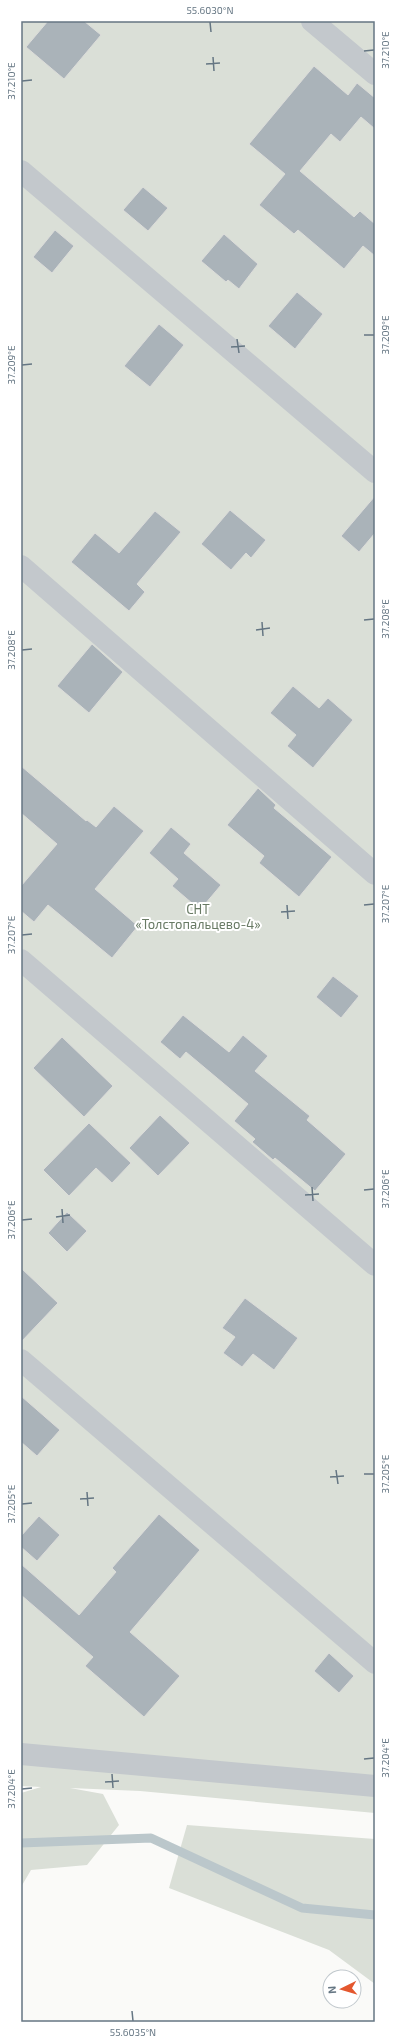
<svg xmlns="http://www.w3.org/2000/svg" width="396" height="2043" font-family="'Exo 2',sans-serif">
  <rect width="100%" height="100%" fill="#fafaf8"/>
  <!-- green -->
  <g fill="#dadfd7">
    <polygon points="21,21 375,21 375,1813 140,1791 70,1788 103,1794 119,1825 87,1865 31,1870 21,1887 21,1793 41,1787 21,1786"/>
    <polygon points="187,1825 375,1839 375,1984 329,1950 169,1888"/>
  </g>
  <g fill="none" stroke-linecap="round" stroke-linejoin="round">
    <!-- stream -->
    <polyline stroke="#bbc7cb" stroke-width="9" points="21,1843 151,1838 302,1908 375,1915"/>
  </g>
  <!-- building -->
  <g fill="#aab3b9" stroke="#dcdcda">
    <polygon points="48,21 84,21 101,35 64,79 26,47"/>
    <polygon points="314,66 348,95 357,83 375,98 375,129 361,117 340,142 331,134 300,171 354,217 360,211 375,224 375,256 363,246 344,269 298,230 294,234 259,205 285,174 249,144"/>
    <polygon points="143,187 168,208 148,231 123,210"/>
    <polygon points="55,230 74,246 52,273 33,257"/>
    <polygon points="224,234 258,264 239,289 228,280 226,282 201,261"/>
    <polygon points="297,292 323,314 295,349 268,326"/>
    <polygon points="159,324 184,345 150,387 124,366"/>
    <polygon points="375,496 375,533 359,552 341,536"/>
    <polygon points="230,510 266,540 251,558 246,553 231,570 201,544"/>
    <polygon points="155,511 181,532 137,584 145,592 129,611 71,562 95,533 119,553"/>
    <polygon points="92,644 123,672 89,713 57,686"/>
    <polygon points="293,686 319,708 328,698 353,720 313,768 287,746 296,735 270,713"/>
    <polygon points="21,766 86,821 87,820 96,827 114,806 144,831 95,889 138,926 112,958 48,905 34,922 21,911 21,886 57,844 21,813"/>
    <polygon points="258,788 276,805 274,808 332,857 299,897 259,863 264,856 227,825"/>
    <polygon points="171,827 191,844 184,853 221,885 200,910 172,886 178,879 149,853"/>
    <polygon points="333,976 359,996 341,1018 316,997"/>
    <polygon points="183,1015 229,1052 243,1035 268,1056 255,1071 310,1116 307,1120 346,1154 315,1191 275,1158 273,1160 252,1142 255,1139 234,1121 248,1104 186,1052 180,1059 160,1042"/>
    <polygon points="62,1037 113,1086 84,1117 33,1068"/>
    <polygon points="160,1115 190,1143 158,1176 129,1148"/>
    <polygon points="89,1123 131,1163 112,1183 96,1168 69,1196 43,1170"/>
    <polygon points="67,1212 87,1231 67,1252 48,1233"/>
    <polygon points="21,1268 58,1303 21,1342"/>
    <polygon points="245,1298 298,1338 274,1370 253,1354 242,1367 223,1353 235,1337 222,1328"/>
    <polygon points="21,1396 60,1430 37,1456 21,1442"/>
    <polygon points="159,1514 200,1550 130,1632 180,1676 144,1717 85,1666 93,1657 21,1595 21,1564 79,1615 116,1572 112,1568"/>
    <polygon points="39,1516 60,1535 37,1561 21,1547 21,1536"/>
    <polygon points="329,1653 354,1676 339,1693 314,1671"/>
  </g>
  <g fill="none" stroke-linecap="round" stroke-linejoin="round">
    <!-- minor -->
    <g stroke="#c3c8cc" stroke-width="22">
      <polyline points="312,21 375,74"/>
      <polyline points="21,171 375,472"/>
      <polyline points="21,566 375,874"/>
      <polyline points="21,960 375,1265"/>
      <polyline points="21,1360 375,1663"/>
      <polyline points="21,1754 375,1786"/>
    </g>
  </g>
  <!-- ticks -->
  <path fill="none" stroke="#657683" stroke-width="1.5" d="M210 22 211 32M364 51 374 50M213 57 214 71M206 64 220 63M22 81 32 80M364 335H374M237 339 239 353M231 347 245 346M22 365 32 364M364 620 374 619M262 622 263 636M256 630 270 628M22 650 32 649M287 905 288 919M364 905 374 904M281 912 295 911M22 935 32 934M312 1187 313 1201M364 1190 374 1189M305 1195 319 1194M62 1209 63 1223M56 1217 70 1215M22 1220 32 1219M336 1470 338 1484M364 1474H374M330 1477 344 1476M87 1492 88 1506M80 1499 94 1498M22 1504 32 1503M364 1759 374 1758M112 1774 113 1788M105 1782 119 1781M22 1789 32 1788M132 2011 133 2021"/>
  <g text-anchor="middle" stroke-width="4" stroke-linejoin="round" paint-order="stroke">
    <!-- park labels -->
    <g font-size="13" fill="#687a64" stroke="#fff">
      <text x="198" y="914">СНТ<tspan x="198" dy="15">«Толстопальцево-4»</tspan></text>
    </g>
  </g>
  <!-- border -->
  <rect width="396" height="2043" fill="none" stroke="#ffffff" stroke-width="44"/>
  <!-- north arrow -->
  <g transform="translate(342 1989) rotate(265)"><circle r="19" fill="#ffffff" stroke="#c1c8cd"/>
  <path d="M0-3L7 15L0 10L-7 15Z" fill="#e4572e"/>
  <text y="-6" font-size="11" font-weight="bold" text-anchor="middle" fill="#657683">N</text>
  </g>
  <rect x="22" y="22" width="352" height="1999" fill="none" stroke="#657683" stroke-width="1.5"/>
  <g font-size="10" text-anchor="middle" fill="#657683">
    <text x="210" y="14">55.6030°N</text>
    <text transform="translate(385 50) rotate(-90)" y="4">37.210°E</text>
    <text transform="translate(11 81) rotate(-90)" y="4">37.210°E</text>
    <text transform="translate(385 335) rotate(-90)" y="4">37.209°E</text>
    <text transform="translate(11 365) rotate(-90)" y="4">37.209°E</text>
    <text transform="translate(385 619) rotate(-90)" y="4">37.208°E</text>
    <text transform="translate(11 650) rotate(-90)" y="4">37.208°E</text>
    <text transform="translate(385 904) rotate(-90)" y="4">37.207°E</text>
    <text transform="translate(11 935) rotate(-90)" y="4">37.207°E</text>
    <text transform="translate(385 1189) rotate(-90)" y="4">37.206°E</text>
    <text transform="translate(11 1220) rotate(-90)" y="4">37.206°E</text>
    <text transform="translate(385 1474) rotate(-90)" y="4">37.205°E</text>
    <text transform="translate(11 1504) rotate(-90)" y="4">37.205°E</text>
    <text transform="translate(385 1758) rotate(-90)" y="4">37.204°E</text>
    <text transform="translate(11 1789) rotate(-90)" y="4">37.204°E</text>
    <text x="133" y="2036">55.6035°N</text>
  </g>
</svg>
